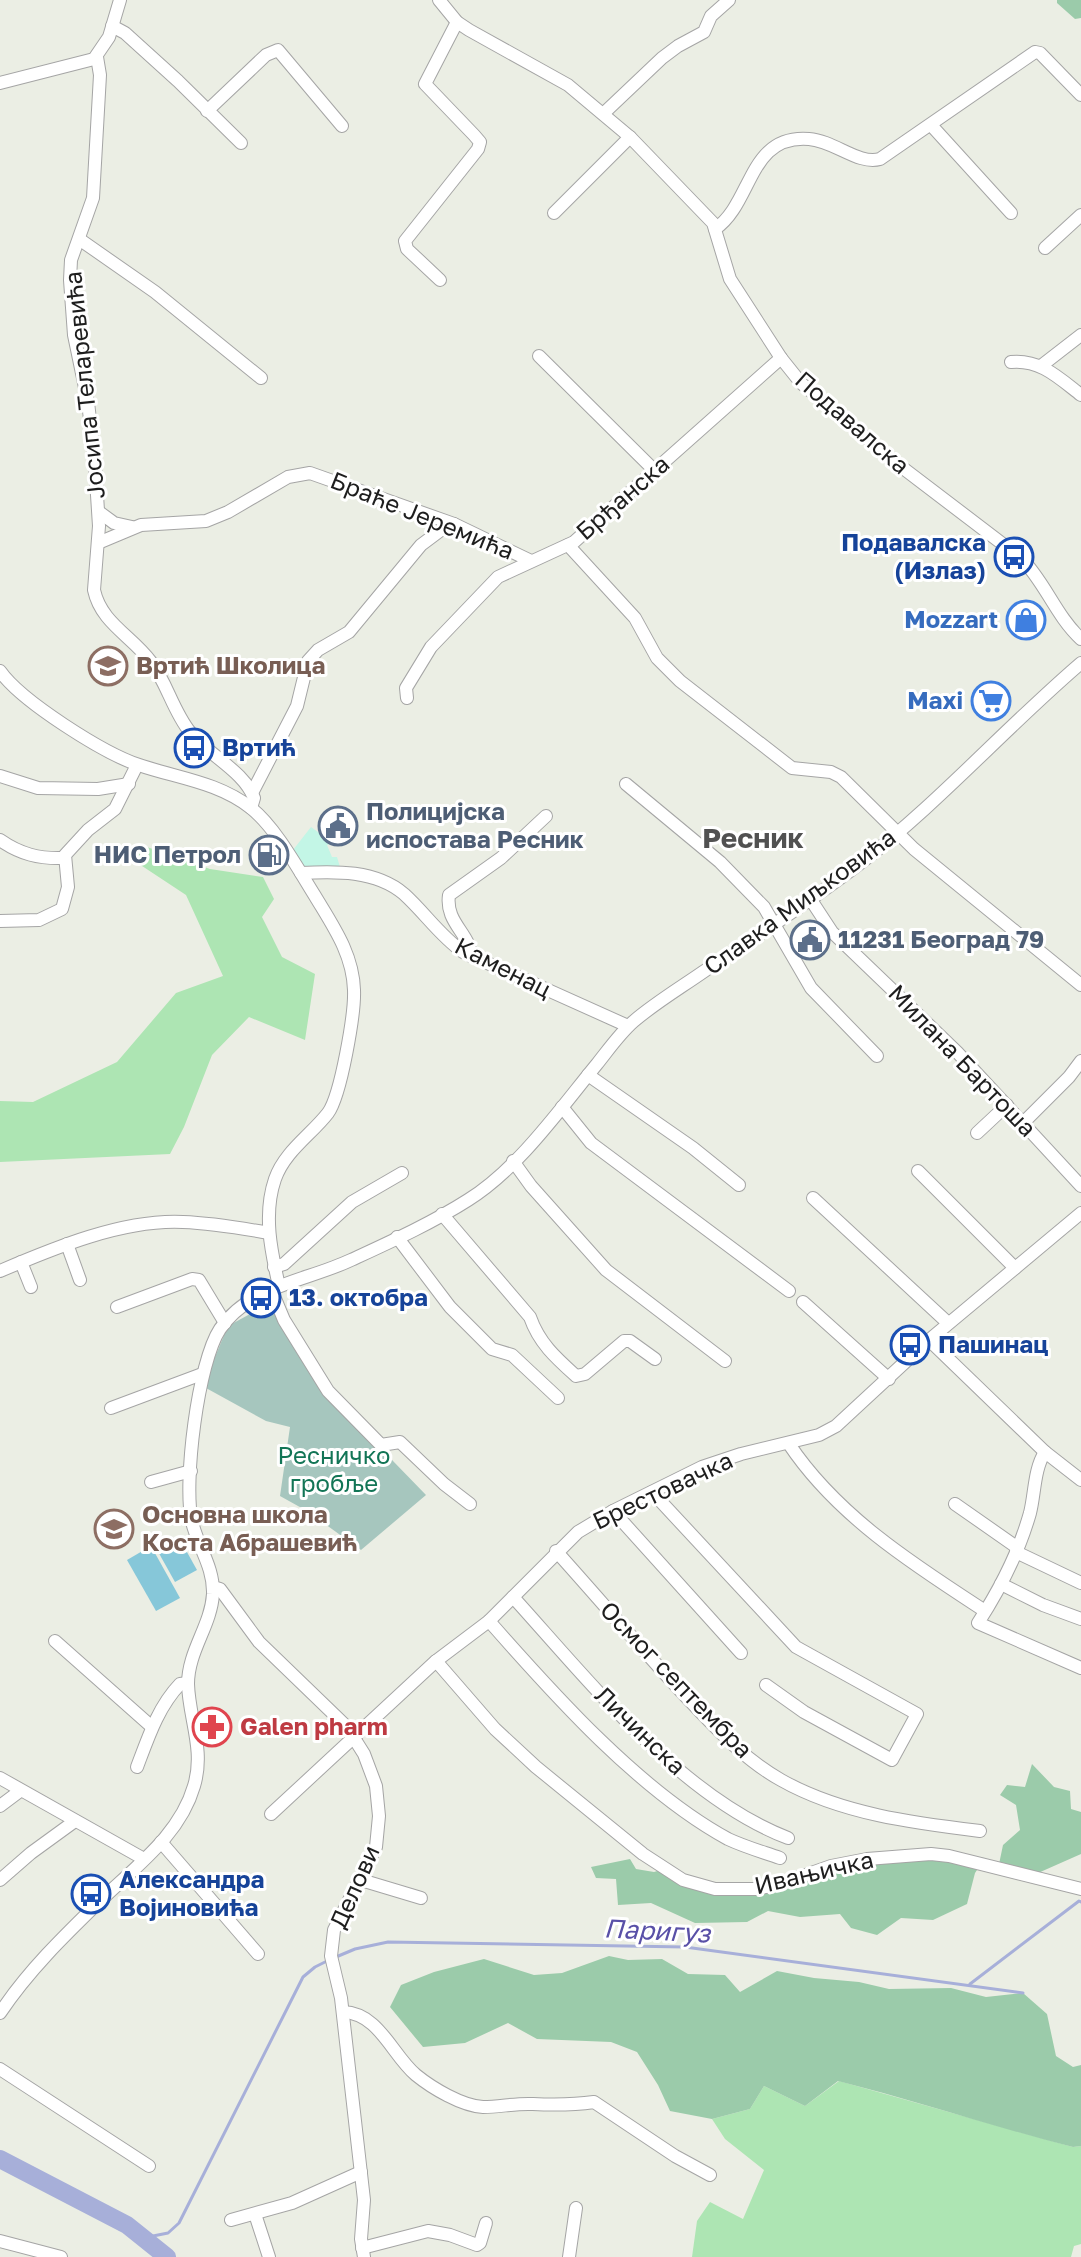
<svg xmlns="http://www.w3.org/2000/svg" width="1081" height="2257" font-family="'Golos Text',sans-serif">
  <rect width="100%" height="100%" fill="#ebeee4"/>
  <!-- grass -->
  <g fill="#ade5b3">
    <polygon points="147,847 210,869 263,877 274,899 262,917 282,957 315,974 305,1040 249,1017 212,1055 184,1127 170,1154 0,1162 0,1101 33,1102 117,1062 176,993 223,976 186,895 133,860"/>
    <polygon points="839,2081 1073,2147 1081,2146 1081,2244 1074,2246 1071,2257 692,2257 697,2221 710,2202 743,2219 764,2170 725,2139 712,2119 750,2109 764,2086 805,2106"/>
  </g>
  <!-- forest -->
  <g fill="#9bcbaa">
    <polygon points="1057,0 1081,0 1081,18 1075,19 1057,3"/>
    <polygon points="1032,1764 1054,1787 1070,1791 1071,1809 1081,1812 1081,1854 1029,1877 998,1869 1003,1845 1020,1830 1016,1805 1000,1795 1007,1785 1025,1787"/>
    <polygon points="931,1854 985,1858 975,1873 967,1904 933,1920 901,1918 877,1935 851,1928 840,1914 800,1917 768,1911 747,1922 695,1923 651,1903 618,1905 616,1879 596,1878 591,1867 630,1859 636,1869 654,1872 664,1869 734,1890 831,1866"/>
    <path d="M609 1956 628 1960 662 1959 688 1974 725 1975 740 1992 777 1971 814 1978 859 1982 889 1989 951 1988 986 1997 1023 1993 1047 2014 1056 2056 1073 2067 1081 2065V2146L1073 2147C994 2127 917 2101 838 2081L805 2106 764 2086 750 2109 712 2119 670 2111 658 2085 637 2052 611 2042 537 2039 508 2023 465 2043 423 2047 390 2007 401 1985 434 1972 484 1959 534 1975 562 1973Z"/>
  </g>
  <!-- cemetery -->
  <polygon fill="#a6c6be" points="272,1302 328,1394 426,1495 361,1550 307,1511 280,1496 290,1427 266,1421 206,1388 209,1371 228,1326"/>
  <!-- park -->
  <polygon fill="#c3f6e6" points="311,827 333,843 327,845 332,857 337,857 340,867 304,866 293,850"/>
  <!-- pitch -->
  <g fill="#86c7d9">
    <polygon points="178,1536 197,1570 175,1582 156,1548"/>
    <polygon points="151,1546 180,1598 156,1611 127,1560"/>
  </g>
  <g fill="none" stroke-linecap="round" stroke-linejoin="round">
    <!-- stream -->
    <g stroke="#a7afd9" stroke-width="3">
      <polyline points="336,1957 355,1949 388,1942 685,1947 1023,1993"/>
      <polyline points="970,1984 1079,1901 1081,1902"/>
      <polyline points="143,2238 168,2233 179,2223 303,1977 315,1967 329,1960"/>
    </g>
    <!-- river -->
    <polyline stroke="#a7afd9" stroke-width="18" points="0,2159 127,2225 167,2257"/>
    <!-- minor casing -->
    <g stroke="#a5a5a5" stroke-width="14">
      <g id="minor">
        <path d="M439 0 457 22 469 30 568 85 630 137 713 223 730 279 781 358 801 383 895 462 1021 558C1045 582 1056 616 1081 639"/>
        <polyline points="112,26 125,33 178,81 241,143"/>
        <path d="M97 57 100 75 93 198 71 260 70 280 74 335 88 402 95 464 99 526 94 590C101 623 132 636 151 662 167 683 173 711 190 732 208 755 244 771 254 798L251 808"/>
        <polyline points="0,83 94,59 109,37 120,0"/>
        <polyline points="207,111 266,55 278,50 342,126"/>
        <polyline points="604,113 662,58 678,46 704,32 711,16 729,0"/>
        <polyline points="931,125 1011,213"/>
        <polyline points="554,213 630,137"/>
        <path d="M715 229C753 203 748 134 809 139 835 141 858 165 880 159L1035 52 1040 53 1081 95"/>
        <polyline points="79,239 155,292 261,378"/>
        <polyline points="1045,248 1081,215"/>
        <polyline points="440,280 407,249 405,241 478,149 480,142 474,135 425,84 457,22"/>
        <polyline points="539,356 655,471"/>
        <path d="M1011 362C1040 359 1059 378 1081 395"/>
        <polyline points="1041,366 1081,335"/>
        <polyline points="99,512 114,523 132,527"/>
        <polyline points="98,543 141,525 206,521 228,512 288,477 310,473 454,524 531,561"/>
        <polyline points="568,545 635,618 657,658 680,681 792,768 831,772 841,777 914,849 1081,985"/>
        <path d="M0 671C21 701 103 753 139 765 177 778 218 782 251 808 276 828 298 869 315 896 333 926 353 954 354 990 355 1013 341 1095 328 1113 311 1135 285 1151 275 1179 263 1214 271 1251 279 1286"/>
        <polyline points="407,698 406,688 431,647 498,577 574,542 781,358"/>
        <polyline points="0,776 38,788 98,789 129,784"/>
        <polyline points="626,784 720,862 764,907 811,988 877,1056"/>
        <polyline points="252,793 297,706 308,661 318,650 349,632 421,545 441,530 454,524"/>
        <path d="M0 840C20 854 39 859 64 858"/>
        <path d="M301 873C335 871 376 870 404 894 425 913 440 936 463 952L628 1026"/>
        <polyline points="811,900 832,932 957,1052 1081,1186"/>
        <polyline points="0,921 39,920 62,909 68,887 65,855 88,830 115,809 137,765"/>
        <path d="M471 956C470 933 445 923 449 895L501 858 546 816"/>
        <polyline points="588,1075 693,1148 739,1185"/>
        <polyline points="562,1107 591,1143 789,1291"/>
        <polyline points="1024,1122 1069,1077 1081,1061"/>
        <polyline points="977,1133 1007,1105"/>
        <polyline points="513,1161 531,1186 606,1270 725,1361"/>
        <polyline points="918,1171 1015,1268"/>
        <polyline points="813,1198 948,1323"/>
        <path d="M442 1214 530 1317C539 1343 556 1358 576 1376L585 1374 624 1341H630L655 1359"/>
        <polyline points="397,1237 450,1307 492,1349 512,1355 558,1398"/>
        <polyline points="67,1244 80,1280"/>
        <polyline points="21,1262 31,1287"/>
        <polyline points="274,1267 284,1264 352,1202 402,1173"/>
        <path d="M0 1271C54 1248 123 1219 183 1222 212 1223 241 1228 269 1233"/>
        <polyline points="271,1289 284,1320 328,1391 381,1445 400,1442 444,1484 470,1504"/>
        <polyline points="803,1302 889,1379"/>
        <polyline points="117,1307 192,1279 199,1280 225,1323"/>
        <polyline points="929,1340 1045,1452 1081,1480"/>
        <polyline points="111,1408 202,1374"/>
        <path d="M789 1444C837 1516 914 1565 985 1611"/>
        <path d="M1045 1452C1034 1469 1035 1493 1030 1513 1019 1552 1000 1589 978 1623L1081 1668"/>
        <polyline points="151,1482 191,1471"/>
        <polyline points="652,1492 796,1647 917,1714 892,1760 804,1712 766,1685"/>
        <polyline points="955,1504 1018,1548"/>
        <polyline points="613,1511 741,1653"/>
        <path d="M556 1551C601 1601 644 1652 690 1701 718 1730 745 1760 781 1780 841 1814 914 1823 980 1831"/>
        <polyline points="1016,1552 1081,1583"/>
        <polyline points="1001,1584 1043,1605 1081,1619"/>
        <polyline points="213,1587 220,1589 259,1642 347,1727 364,1754 376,1786 379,1816 376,1847 334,1930 331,1956 341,1998 364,2200 361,2239 364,2257"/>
        <path d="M513 1597C589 1681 681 1797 788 1838"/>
        <path d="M489 1621C555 1696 640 1791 728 1839 745 1847 763 1852 780 1858"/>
        <polyline points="55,1641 152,1727"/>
        <polyline points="436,1661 495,1729 536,1767 643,1854 683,1880 715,1889 755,1889 777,1885 831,1866 867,1859 931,1854 949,1856 1081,1889"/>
        <path d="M137 1767C148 1738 158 1707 180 1684L188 1683"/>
        <polyline points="0,1778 144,1859"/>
        <polyline points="0,1806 20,1791"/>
        <polyline points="271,1814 436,1661 489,1621 578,1532 613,1511 702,1467 741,1454 819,1435 836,1426 929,1340 1081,1213"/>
        <polyline points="161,1842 258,1954"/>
        <polyline points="0,1880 31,1853 75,1821"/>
        <polyline points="361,1880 421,1898"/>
        <path d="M343 2012C379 2013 392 2055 416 2075 432 2088 462 2106 483 2107 500 2107 516 2103 533 2104 554 2105 573 2105 594 2102L675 2156 710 2175"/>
        <path d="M0 2013C28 1971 64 1936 100 1901 135 1867 180 1835 194 1786 205 1750 189 1719 188 1684 188 1651 211 1626 213 1594 214 1567 198 1547 192 1522 183 1483 198 1362 220 1329 250 1285 307 1281 351 1260 390 1242 432 1223 468 1200 518 1169 560 1109 597 1064 609 1049 620 1033 634 1021 655 1003 680 988 703 972 755 937 808 903 858 865 938 804 1005 728 1081 663"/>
        <polyline points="0,2069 149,2166"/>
        <polyline points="255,2214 269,2257"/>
        <polyline points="231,2220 292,2203 361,2172"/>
        <polyline points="0,2241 61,2257"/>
        <polyline points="362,2248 428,2231 450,2235 477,2245 480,2243 486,2223"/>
        <polyline points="569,2257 576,2208"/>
      </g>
    </g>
    <!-- minor -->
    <use href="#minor" stroke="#fff" stroke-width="12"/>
  </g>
  <!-- icons -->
  <defs>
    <g id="bus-ring" transform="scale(2)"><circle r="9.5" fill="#fff" stroke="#1a4fb4" stroke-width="1.5"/><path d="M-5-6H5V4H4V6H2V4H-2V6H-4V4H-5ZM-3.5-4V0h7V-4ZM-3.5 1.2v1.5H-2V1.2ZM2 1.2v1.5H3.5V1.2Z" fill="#1a4fb4"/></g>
    <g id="shop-ring" transform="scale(2)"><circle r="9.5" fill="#fff" stroke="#3f7fe0" stroke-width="1.5"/><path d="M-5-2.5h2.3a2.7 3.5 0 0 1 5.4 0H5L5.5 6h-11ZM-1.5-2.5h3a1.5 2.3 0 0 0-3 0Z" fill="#3f7fe0"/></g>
    <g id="school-ring" transform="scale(2)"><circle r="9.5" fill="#fff" stroke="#8d6e63" stroke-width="1.5"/><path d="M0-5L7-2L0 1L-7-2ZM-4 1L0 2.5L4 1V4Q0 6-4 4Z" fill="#8d6e63"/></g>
    <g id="supermarket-ring" transform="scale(2)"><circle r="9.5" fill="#fff" stroke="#3f7fe0" stroke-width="1.5"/><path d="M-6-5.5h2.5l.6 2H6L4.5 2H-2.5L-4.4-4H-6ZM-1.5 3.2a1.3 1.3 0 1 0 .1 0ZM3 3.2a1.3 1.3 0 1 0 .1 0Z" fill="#3f7fe0"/></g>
    <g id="civic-ring" transform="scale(2)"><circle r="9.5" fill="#fff" stroke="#5c6f8a" stroke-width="1.5"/><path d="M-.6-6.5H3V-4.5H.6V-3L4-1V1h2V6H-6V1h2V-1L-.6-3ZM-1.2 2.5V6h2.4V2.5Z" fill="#5c6f8a"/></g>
    <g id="fuel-ring" transform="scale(2)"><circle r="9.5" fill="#fff" stroke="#5c6f8a" stroke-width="1.5"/><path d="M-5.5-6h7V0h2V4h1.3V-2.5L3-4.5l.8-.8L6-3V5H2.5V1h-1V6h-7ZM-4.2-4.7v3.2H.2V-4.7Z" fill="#5c6f8a"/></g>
    <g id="pharmacy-ring" transform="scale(2)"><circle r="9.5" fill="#fff" stroke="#e0444e" stroke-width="1.5"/><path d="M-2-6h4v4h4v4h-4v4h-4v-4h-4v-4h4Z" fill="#e0444e"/></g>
  </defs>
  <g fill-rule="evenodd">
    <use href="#bus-ring" x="1014" y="557"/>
    <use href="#shop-ring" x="1026" y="620"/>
    <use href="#school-ring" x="108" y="666"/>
    <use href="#supermarket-ring" x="991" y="701"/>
    <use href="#bus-ring" x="194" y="748"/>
    <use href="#civic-ring" x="338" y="826"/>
    <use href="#fuel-ring" x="269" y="855"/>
    <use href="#civic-ring" x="810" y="940"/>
    <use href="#bus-ring" x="261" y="1298"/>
    <use href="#bus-ring" x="910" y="1345"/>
    <use href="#school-ring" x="114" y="1529"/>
    <use href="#pharmacy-ring" x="212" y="1727"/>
    <use href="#bus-ring" x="91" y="1894"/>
  </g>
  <g text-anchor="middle" stroke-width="6" stroke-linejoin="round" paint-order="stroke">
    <!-- street labels -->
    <g font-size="24" fill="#1e1e1e" stroke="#fff">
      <text transform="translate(85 385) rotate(-96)" y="8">Јосипа Теларевића</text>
      <text transform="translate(852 423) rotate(41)" y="8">Подавалска</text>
      <text transform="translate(623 498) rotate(-41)" y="8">Брђанска</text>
      <text transform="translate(422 516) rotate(22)" y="8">Браће Јеремића</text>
      <text transform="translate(800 902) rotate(-36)" y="8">Славка Миљковића</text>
      <text transform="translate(503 968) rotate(27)" y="8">Каменац</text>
      <text transform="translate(962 1061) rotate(46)" y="8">Милана Бартоша</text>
      <text transform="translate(663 1491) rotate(-25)" y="8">Брестовачка</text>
      <text transform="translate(676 1680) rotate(46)" y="8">Осмог септембра</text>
      <text transform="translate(640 1731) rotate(44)" y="8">Личинска</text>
      <text transform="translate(814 1873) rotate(-13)" y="8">Ивањичка</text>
      <text transform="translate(355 1887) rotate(-66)" y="8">Делови</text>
    </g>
    <!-- transit labels -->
    <g font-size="24" font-weight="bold" fill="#164399" stroke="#fff" text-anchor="start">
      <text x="986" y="551" text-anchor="end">Подавалска<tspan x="986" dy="28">(Излаз)</tspan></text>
      <text x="222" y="756">Вртић</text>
      <text x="289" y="1306">13. октобра</text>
      <text x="938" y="1353">Пашинац</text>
      <text x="119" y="1888">Александра<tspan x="119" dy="28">Војиновића</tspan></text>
    </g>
    <!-- shop labels -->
    <g font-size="24" font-weight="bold" fill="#366cbe" stroke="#fff" text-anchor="end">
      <text x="998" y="628">Mozzart</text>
      <text x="963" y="709">Maxi</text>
    </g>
    <!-- education labels -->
    <g font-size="24" font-weight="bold" fill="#785e54" stroke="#fff" text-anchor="start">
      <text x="136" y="674">Вртић Школица</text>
      <text x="142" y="1523">Основна школа<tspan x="142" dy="28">Коста Абрашевић</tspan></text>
    </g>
    <!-- service labels -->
    <g font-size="24" font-weight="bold" fill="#4e5e75" stroke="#fff" text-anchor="start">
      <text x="366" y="820">Полицијска<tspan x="366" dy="28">испостава Ресник</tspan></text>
      <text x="241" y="863" text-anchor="end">НИС Петрол</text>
      <text x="838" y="948">11231 Београд 79</text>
    </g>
    <!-- park labels -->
    <g font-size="24" fill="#127556" stroke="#fff">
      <text x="334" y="1464">Ресничко<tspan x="334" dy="28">гробље</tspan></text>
    </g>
    <!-- health labels -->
    <g font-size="24" font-weight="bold" fill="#be3a42" stroke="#fff" text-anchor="start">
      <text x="240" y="1735">Galen pharm</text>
    </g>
    <!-- water labels -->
    <g font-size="26" font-style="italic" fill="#5950a7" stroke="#fff">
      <text transform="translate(657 1931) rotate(3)" y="9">Паригуз</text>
    </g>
    <!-- quarter labels -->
    <g font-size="28" font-weight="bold" fill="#515151" stroke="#fff">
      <text x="753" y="848">Ресник</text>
    </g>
  </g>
</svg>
